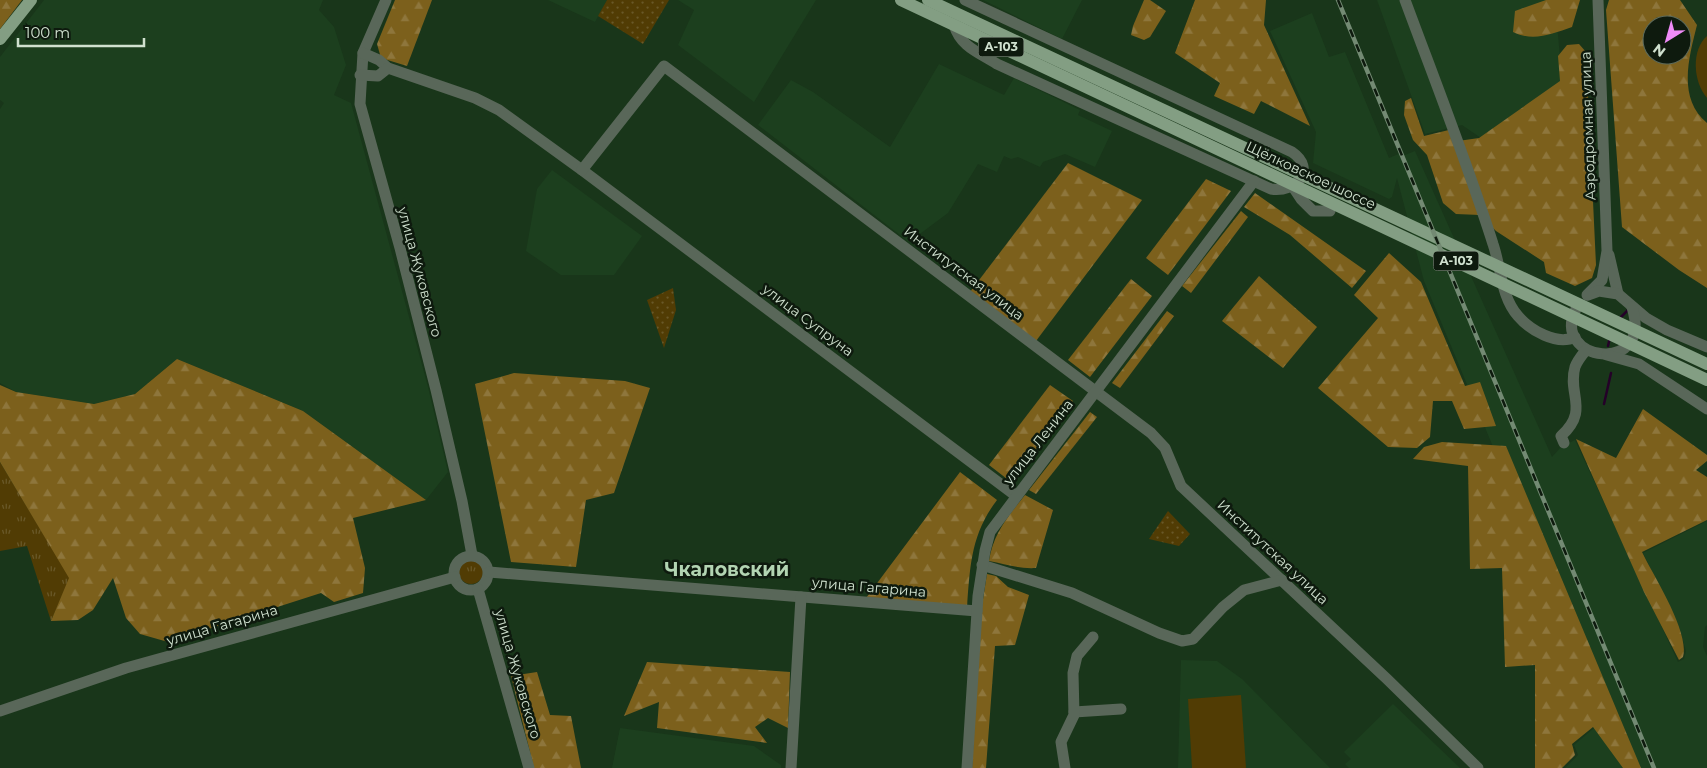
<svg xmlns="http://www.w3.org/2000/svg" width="1707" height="768" font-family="Montserrat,sans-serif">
  <defs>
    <pattern id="grass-tufts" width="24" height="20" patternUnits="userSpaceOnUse" patternTransform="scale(1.25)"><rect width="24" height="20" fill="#513c04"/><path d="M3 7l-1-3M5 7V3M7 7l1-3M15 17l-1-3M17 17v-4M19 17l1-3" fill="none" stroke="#695828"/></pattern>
    <pattern id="forest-firs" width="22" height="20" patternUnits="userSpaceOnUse" patternTransform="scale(1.25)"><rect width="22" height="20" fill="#7c601c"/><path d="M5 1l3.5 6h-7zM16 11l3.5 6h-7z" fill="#8e763c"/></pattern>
    <pattern id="park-dots" width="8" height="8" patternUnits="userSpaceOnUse" patternTransform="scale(1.25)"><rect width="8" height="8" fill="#513c04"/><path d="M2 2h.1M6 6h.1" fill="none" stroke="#695828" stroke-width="1.8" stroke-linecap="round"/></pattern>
  </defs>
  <rect width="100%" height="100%" fill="#19361a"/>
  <!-- built -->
  <g fill="#1c3f1e">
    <polygon points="44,0 323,0 319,10 334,27 346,65 334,95 351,103 428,387 448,472 426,500 303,411 177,359 135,394 94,404 16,392 0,383 0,109 4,103 0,100 0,57"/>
    <polygon points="548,0 607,0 595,22"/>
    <polygon points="678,0 816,0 754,102 678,45 694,10"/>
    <polygon points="983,0 1082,0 1062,39"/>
    <polygon points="1377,0 1555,0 1562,81 1481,138 1462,125 1425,134"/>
    <polygon points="1312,13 1329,57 1345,52 1389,158 1403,152 1405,155 1415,151 1552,457 1561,447 1575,440 1678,662 1684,659 1686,651 1679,627 1643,553 1707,521 1707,625 1705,627 1703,647 1707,656 1707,768 1565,768 1578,755 1574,745 1606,718 1424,281 1397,178 1392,197 1389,199 1313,163 1316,132 1270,31"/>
    <polygon points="939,64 1004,95 1014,78 1080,110 1078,115 1112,131 1095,167 1065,154 1043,162 1040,167 1018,157 1011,159 1004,156 997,172 978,164 948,213 909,242 758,125 791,80 813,92 890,147"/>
    <polygon points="552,170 642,236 614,275 561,275 526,251 537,189"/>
    <polygon points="1181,660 1217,661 1242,679 1330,768 1178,768"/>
    <polygon points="1393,704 1460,768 1349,768 1345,764 1351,759 1344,752"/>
    <polygon points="620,728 754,746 781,765 781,768 612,768"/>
  </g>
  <!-- grass -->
  <g fill="url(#grass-tufts)">
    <polygon points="0,462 70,578 51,621 27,546 0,551"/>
    <circle cx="471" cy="572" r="12"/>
  </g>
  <!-- forest -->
  <g fill="url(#forest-firs)" fill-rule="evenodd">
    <polygon points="0,0 22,0 0,29"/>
    <polygon points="395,0 432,0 407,66 381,58 377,44"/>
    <polygon points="1144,0 1150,0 1166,11 1150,37 1144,40 1131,35 1133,26"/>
    <polygon points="1195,0 1266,0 1264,25 1310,126 1261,101 1254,114 1214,96 1220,83 1175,53"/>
    <path d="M1546 0H1580L1572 27C1552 34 1533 42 1513 32L1515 11Z"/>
    <path d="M1609 0H1680L1697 25C1689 57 1677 98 1707 123V288L1679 270 1622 227 1606 10ZM1652 25H1682V55H1652Z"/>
    <polygon points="1579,44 1586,52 1596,265 1592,278 1575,286 1546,273 1544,262 1496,231 1480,215 1456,214 1443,203 1427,155 1413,140 1404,115 1405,101 1411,98 1424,136 1453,129 1458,141 1479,138 1560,81 1558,56 1567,45"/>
    <polygon points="1068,163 1142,200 1036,341 970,292"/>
    <polygon points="1206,179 1231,191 1168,275 1146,258"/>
    <polygon points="1255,193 1366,271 1352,288 1290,235 1244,207"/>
    <polygon points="1241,211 1248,217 1191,293 1182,286"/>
    <polygon points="1389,253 1421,282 1465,386 1480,382 1496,426 1464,429 1452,401 1433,401 1430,437 1417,448 1388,447 1318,388 1378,318 1354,295"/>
    <polygon points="1259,276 1317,327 1283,368 1222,321"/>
    <polygon points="1131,279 1152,296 1090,377 1068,360"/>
    <polygon points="1167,311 1174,316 1120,388 1112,383"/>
    <polygon points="177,359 303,411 426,500 353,518 365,568 363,593 334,602 321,593 168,642 140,634 126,618 113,578 93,610 78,620 51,621 69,578 0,462 0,385 16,392 94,404 135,394"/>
    <polygon points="514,373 625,381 650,388 614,493 586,500 576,567 511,562 475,384"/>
    <polygon points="1050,385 1073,401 1011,482 989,465"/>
    <path d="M1643 409 1707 455V461L1696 470 1707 477V520L1642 552C1654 577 1690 632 1683 657L1679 660 1644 592 1576 439 1616 458Z"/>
    <polygon points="1090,412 1097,417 1036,494 1029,490"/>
    <polygon points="1442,442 1506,446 1641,768 1623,768 1593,727 1572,744 1575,755 1562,768 1535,768 1535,665 1505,667 1502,568 1470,569 1468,466 1413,459 1424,447"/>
    <path d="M960 472 997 500C971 534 970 566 967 608L866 598Z"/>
    <path d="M1025 495 1053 510 1036 568C1018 569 1006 564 989 561 993 534 1008 516 1025 495Z"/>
    <polygon points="987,574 996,576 1008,587 1029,595 1015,645 995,646 986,768 972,768 981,612"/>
    <polygon points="647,662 790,672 788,728 768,718 755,727 767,743 657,728 659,702 624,716"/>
    <polygon points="537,672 550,715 571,716 581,768 534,768 511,676"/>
  </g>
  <!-- park -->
  <g fill="url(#park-dots)">
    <polygon points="607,0 669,0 643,44 598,16"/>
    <polygon points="673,288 676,310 664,348 647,300"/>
    <polygon points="1168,511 1190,534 1179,546 1149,539"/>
  </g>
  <!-- pitch -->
  <g fill="#513c04">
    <path d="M1707 36V98C1693 82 1691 50 1707 36Z"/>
    <polygon points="1241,695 1246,768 1192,768 1188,699"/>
  </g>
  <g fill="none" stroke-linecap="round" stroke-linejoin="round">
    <!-- stream -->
    <g stroke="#240028" stroke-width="2.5">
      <polyline points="1619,319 1628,310"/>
      <polyline points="1608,346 1610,337"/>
      <polyline points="1604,404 1611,373"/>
    </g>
    <!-- minor -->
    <g stroke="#596759" stroke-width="11">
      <polyline points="386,0 363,53 360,104 400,248 436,390 462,501 472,555"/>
      <path d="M1405 0C1435 81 1467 162 1493 244 1501 267 1501 297 1518 316 1530 330 1557 346 1575 337"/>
      <path d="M954 25C961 47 978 52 997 64L1271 189C1296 193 1317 169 1292 152L965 0"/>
      <polyline points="363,53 379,60 388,68 475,98 499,110 582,170 1015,495"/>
      <polyline points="360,75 378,76 388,68"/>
      <polyline points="582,170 664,66 1151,433 1165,448 1181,486 1387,679 1478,768"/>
      <polyline points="1293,187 1301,199 1313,211 1330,211"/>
      <polyline points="1609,255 1618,294"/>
      <polyline points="1587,295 1602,280 1607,251 1598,0"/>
      <polyline points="1588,295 1599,291 1618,294 1646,318 1667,330 1707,347"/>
      <path d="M1576 309C1549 361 1654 377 1632 307"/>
      <polyline points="1607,355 1639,364 1707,409"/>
      <path d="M1564 443 1561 436C1590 410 1567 394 1575 367 1577 361 1582 355 1586 350"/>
      <circle cx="471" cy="573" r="17"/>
      <polyline points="982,565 1072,593 1159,633 1182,641 1193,639 1223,607 1244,590 1282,580"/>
      <polyline points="489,572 977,611"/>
      <polyline points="478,589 529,768"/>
      <polyline points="0,711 126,668 455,577"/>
      <polyline points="1074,712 1121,709"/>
      <polyline points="791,768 801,597"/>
      <polyline points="967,768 978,596 985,551 990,532 1254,181"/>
      <polyline points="1065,768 1061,742 1074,715 1073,673 1077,656 1093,637"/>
    </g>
    <!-- major -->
    <g stroke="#839e83" stroke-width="12">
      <polyline points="901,0 1707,380"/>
      <polyline points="928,0 1707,364"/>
      <polyline points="0,39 31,0"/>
    </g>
    <!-- rail casing -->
    <g stroke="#738a73" stroke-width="4.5">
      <polyline id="rail" points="1338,0 1654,768"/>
    </g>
    <!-- rail -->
    <use href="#rail" stroke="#0e1a0e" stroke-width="2.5" stroke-dasharray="8" stroke-linecap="butt"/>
  </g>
  <g text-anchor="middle" stroke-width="5" stroke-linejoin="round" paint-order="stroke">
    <!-- shield labels -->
    <g fill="#0e1a0e" stroke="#96a595" stroke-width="1">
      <rect x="978.5" y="37.5" width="45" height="19" rx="4"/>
      <rect x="1433.5" y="251.5" width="45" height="19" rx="4"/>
    </g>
    <g font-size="12" font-weight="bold" fill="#d0e1cf">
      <text x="1001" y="51">А-103</text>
      <text x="1456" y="265">А-103</text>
    </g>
    <!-- street labels -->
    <g font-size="14" fill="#d0e1cf" stroke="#0e1a0e">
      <text transform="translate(1588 126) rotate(-92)" y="5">Аэродромная улица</text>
      <text transform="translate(1311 175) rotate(25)" y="5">Щёлковское шоссе</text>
      <text transform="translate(420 272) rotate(75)" y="5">улица Жуковского</text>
      <text transform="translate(964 273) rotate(37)" y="5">Институтская улица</text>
      <text transform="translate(808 320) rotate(37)" y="5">улица Супруна</text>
      <text transform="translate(1038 442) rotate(-52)" y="5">улица Ленина</text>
      <text transform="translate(1273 552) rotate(43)" y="5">Институтская улица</text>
      <text transform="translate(869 587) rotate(5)" y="5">улица Гагарина</text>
      <text transform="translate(222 625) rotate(-16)" y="5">улица Гагарина</text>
      <text transform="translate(518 674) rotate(74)" y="5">улица Жуковского</text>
    </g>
    <!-- district labels -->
    <g font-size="19" font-weight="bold" fill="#b2d4b2" stroke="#0e1a0e">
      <text x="727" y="576">Чкаловский</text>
    </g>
  </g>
  <!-- north arrow -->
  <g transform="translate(1667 40) rotate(217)"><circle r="24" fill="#0e1a0e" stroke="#5c6a5b"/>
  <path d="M0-4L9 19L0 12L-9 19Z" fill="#ef8bf7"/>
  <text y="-8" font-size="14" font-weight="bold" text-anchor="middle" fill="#d0e1cf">N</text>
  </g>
  <!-- scale -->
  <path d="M18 38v8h126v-8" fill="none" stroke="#d0e1cf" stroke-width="2.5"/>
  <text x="25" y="38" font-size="15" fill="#d0e1cf" stroke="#0e1a0e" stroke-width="4" paint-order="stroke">100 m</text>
</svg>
